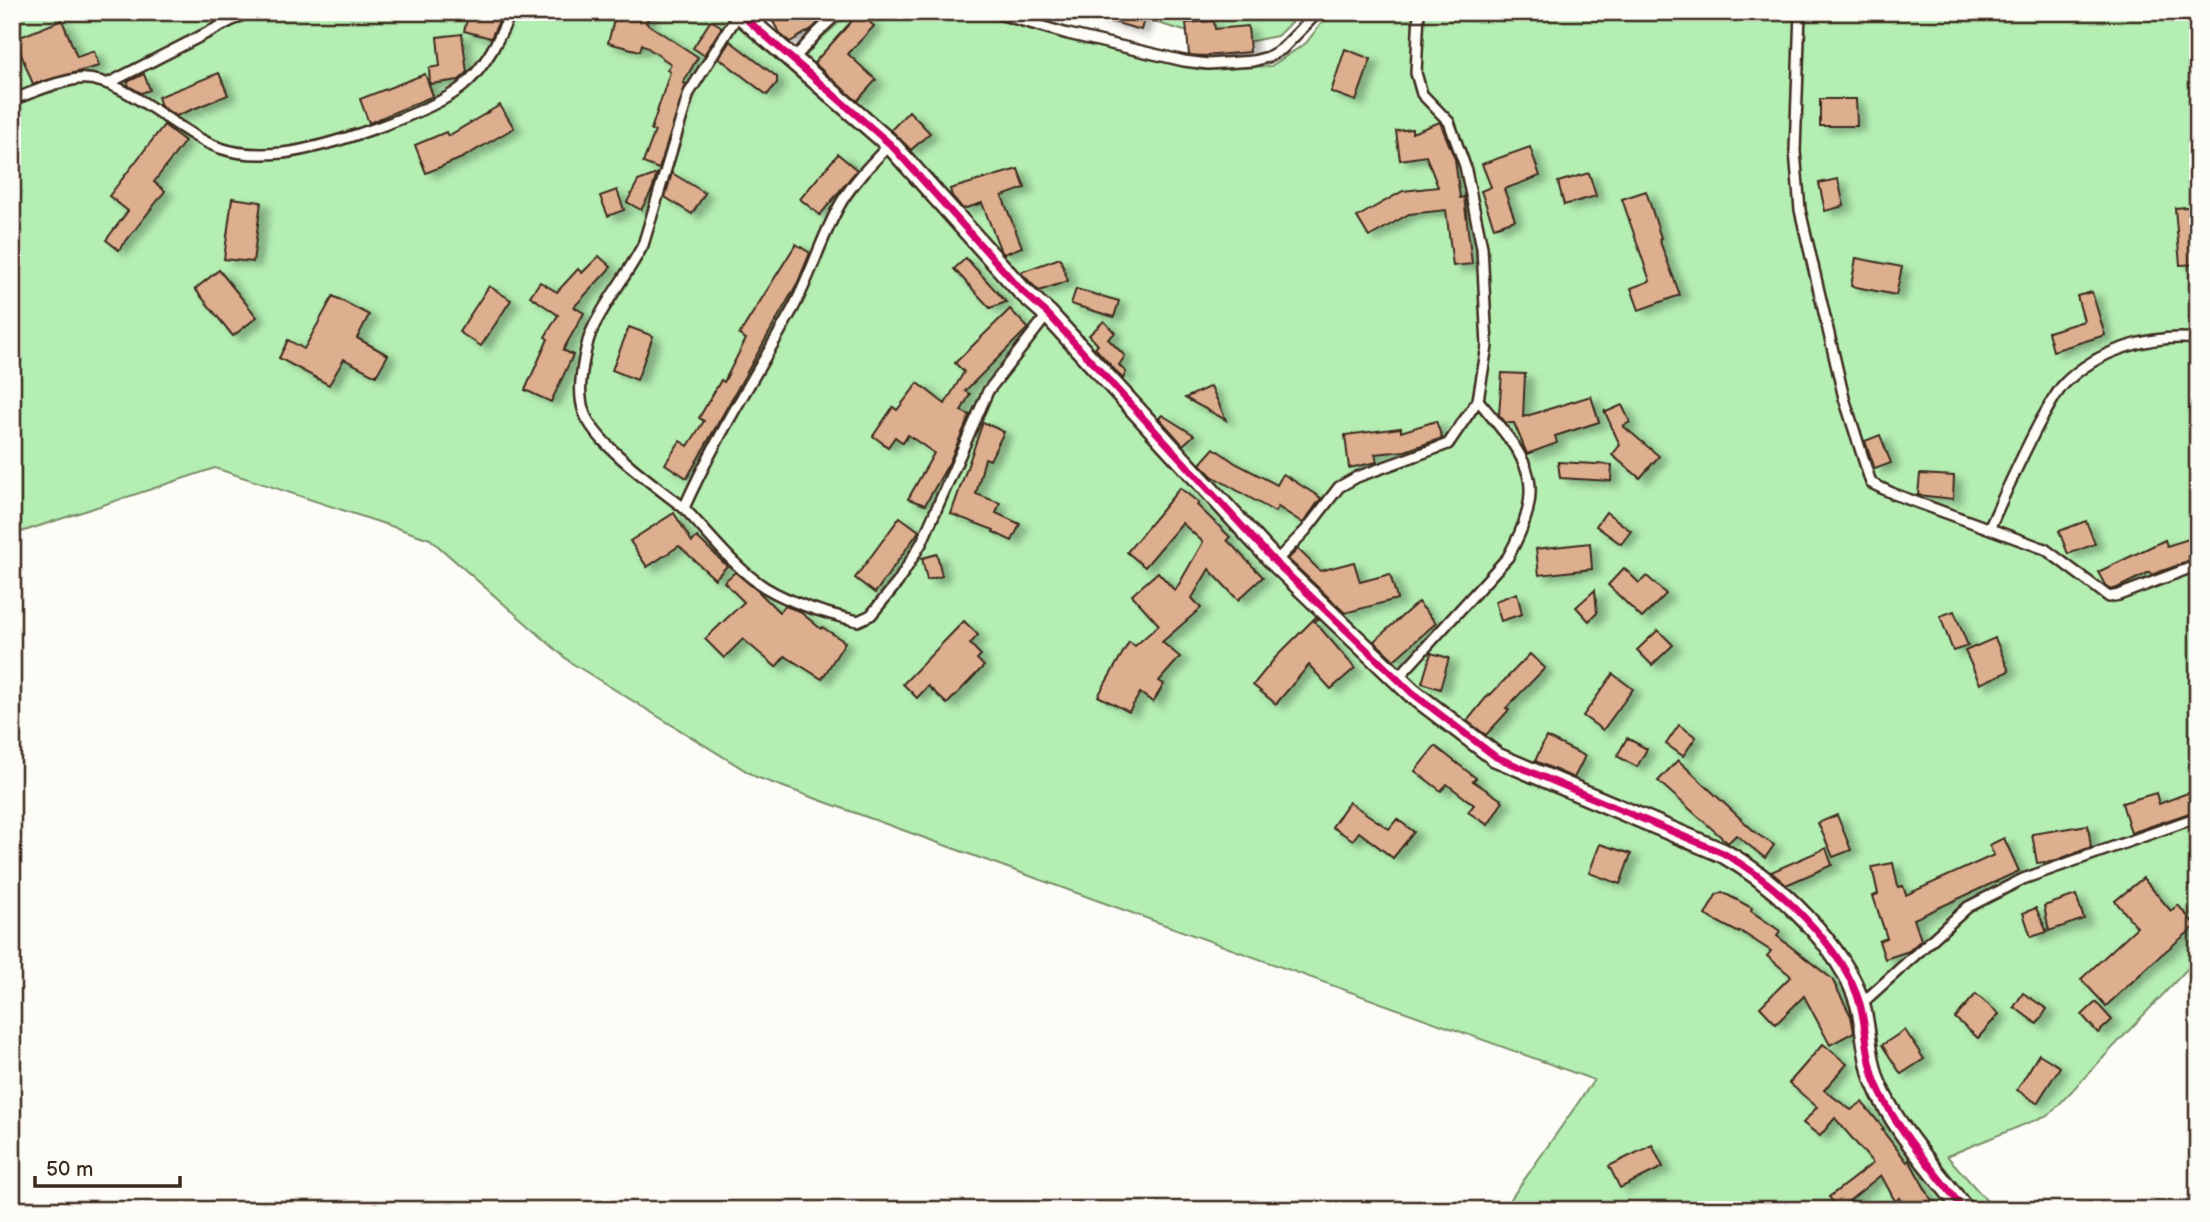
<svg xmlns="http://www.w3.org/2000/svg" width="2210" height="1222" font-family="'Balsamiq Sans',sans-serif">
  <defs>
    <filter id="shadow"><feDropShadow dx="8" dy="4.5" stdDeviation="3.5" flood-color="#0004"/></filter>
  </defs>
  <rect width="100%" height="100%" fill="#fdfcf7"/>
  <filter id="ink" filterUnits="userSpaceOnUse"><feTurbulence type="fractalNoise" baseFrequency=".0143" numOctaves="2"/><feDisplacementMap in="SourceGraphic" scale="14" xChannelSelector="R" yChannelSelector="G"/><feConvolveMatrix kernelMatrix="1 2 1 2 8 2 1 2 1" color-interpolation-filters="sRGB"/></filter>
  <g filter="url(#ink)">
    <!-- green -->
    <g fill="#b4eeb2" stroke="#788c68" stroke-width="2">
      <polygon points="12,12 741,12 797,68 817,42 851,12 1003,12 1202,70 1271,66 1306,43 1330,12 2198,12 2198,962 2189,967 2050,1114 1947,1156 1995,1210 1503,1210 1594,1080 756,777 570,662 430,539 215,468 12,535"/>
      <polygon points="1120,12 1302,12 1277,36 1232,45"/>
    </g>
    <!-- building -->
    <g fill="#deaf8f" stroke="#3b2a1e" stroke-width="2" filter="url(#shadow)">
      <polygon points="469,12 482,12 501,17 491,38 464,31"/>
      <polygon points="616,12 651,12 646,23 698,57 683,83 686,84 659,169 643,163 655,131 651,130 670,72 667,70 671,64 642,44 640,51 608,43"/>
      <polygon points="784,12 829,12 813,28 790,42 780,34 772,20"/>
      <polygon points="1096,12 1146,12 1141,30 1096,17"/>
      <polygon points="859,13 874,26 848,54 876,80 857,101 814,63"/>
      <polygon points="62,20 77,57 94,51 99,66 33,84 15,39"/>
      <polygon points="711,20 722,27 704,55 693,48"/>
      <polygon points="1214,21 1215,29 1248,26 1250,52 1204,56 1189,55 1186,23"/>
      <polygon points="462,34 467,73 459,80 430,84 429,68 440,66 437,37"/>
      <polygon points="730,41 777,77 777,83 767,95 719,58"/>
      <polygon points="1345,49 1371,59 1356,101 1331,92"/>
      <polygon points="219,73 228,95 176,116 161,106 158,97"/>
      <polygon points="144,74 150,90 141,93 129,86 127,82"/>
      <polygon points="425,74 433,96 369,123 360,99"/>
      <polygon points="1820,99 1856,99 1857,126 1820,126"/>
      <polygon points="500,105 514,128 462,158 426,173 415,145 446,132 448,136"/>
      <polygon points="909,111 930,133 911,150 891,130"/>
      <polygon points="1440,122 1455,159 1460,198 1464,197 1472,264 1453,266 1446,210 1409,214 1369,237 1357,217 1403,191 1438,187 1426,156 1400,160 1396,131 1412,129 1412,133"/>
      <polygon points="164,125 185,141 154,182 165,191 119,250 106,240 128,211 109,196"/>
      <polygon points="1530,147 1540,176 1504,189 1515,220 1494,227 1481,191 1491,187 1482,164"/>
      <polygon points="838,154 857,170 820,215 800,199"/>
      <polygon points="1018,169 1025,188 1002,196 1022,247 1004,254 1000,249 982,203 963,209 952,196 950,189"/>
      <polygon points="672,173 705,193 692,214 665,197"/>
      <polygon points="1589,173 1596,196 1564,205 1558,182"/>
      <polygon points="657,174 652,190 641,210 627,202 638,181"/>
      <polygon points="1838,179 1844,206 1825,211 1819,183"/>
      <polygon points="617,190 624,210 608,216 600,196"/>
      <polygon points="1646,191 1661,238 1659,239 1680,295 1639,310 1631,288 1650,281 1622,199"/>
      <polygon points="232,198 261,202 253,262 224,259"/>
      <polygon points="2198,206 2198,264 2180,265 2175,208"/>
      <polygon points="796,244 810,253 798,282 687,478 665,464 680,441 688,446 704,421 699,418 721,380 724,382 746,339 739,335"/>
      <polygon points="599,256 611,267 574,307 584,313 563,350 573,355 551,402 525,390 548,339 545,337 558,315 530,296 540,282 557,292 578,269 582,273"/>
      <polygon points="966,258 1006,302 990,308 954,269"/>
      <polygon points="1060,258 1068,281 1039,291 1022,274 1021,272"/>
      <polygon points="1856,258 1902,267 1896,295 1851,286"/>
      <polygon points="219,270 257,317 233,336 195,289"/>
      <polygon points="489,286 511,300 481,346 459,332"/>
      <polygon points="1076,289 1119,301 1114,317 1071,304"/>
      <polygon points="2092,292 2105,335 2053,351 2048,332 2084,321 2077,296"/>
      <polygon points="333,296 369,315 357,338 388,355 376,376 344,359 329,385 279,358 288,340 304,349"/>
      <polygon points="1010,309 1028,328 965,391 970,394 961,411 970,415 949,463 925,505 908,499 934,453 908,435 903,443 895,437 888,447 873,436 893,407 897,410 918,383 945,404 964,372 955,363"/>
      <polygon points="1104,321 1115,333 1108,339 1125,356 1119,365 1126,372 1123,379 1095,348 1098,345 1089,335"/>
      <polygon points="629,327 653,336 637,380 612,370"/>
      <polygon points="1502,373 1525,374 1523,417 1591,396 1599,422 1555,436 1557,443 1527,454 1514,423 1506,423 1499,415"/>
      <polygon points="1211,386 1226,420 1185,398"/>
      <polygon points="1622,405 1630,422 1623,426 1659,456 1640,478 1612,455 1620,445 1604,410 1606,412"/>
      <polygon points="1162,415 1194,435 1183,445 1159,418"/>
      <polygon points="1436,421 1442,438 1405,451 1375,454 1377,462 1349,468 1345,435 1401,428 1401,432"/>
      <polygon points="983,422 1004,432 990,460 985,458 976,494 1000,503 996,513 1020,524 1012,541 993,532 994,530 951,514"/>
      <polygon points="1880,435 1891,463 1875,469 1865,441"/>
      <polygon points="1214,448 1235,463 1277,485 1283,474 1321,498 1303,523 1278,507 1275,512 1212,476 1200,464"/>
      <polygon points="1558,462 1612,465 1611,481 1560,478"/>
      <polygon points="1920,474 1954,476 1953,499 1918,495"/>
      <polygon points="1180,488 1199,503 1197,505 1230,537 1227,540 1263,577 1238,600 1209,569 1192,598 1201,608 1162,642 1180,657 1159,681 1164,684 1153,702 1140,693 1129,712 1098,696 1129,642 1135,646 1159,625 1132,595 1158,572 1175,591 1203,542 1182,523 1145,567 1127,552"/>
      <polygon points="1606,512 1631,531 1621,544 1596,526"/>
      <polygon points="674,513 692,542 697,537 727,566 715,579 679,546 647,567 630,541"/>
      <polygon points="900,517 919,531 875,593 855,578"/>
      <polygon points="2086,521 2095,544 2068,554 2059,531"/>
      <polygon points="2198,536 2198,558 2151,575 2150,572 2117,588 2111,590 2105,585 2098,572 2165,540 2167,546"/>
      <polygon points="1590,543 1592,569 1539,575 1536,549"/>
      <polygon points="1298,549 1320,571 1354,562 1360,582 1390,574 1397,599 1345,613 1288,559"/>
      <polygon points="937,554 942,576 927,580 922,558"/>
      <polygon points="1624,568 1639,583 1647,576 1666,594 1642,618 1608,585"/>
      <polygon points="735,572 759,592 779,612 785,606 799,611 821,629 822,627 845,642 822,679 785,656 776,667 743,639 724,658 705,639 744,602 724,582"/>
      <polygon points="1595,590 1597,613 1589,621 1576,607"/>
      <polygon points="1517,593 1522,614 1501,621 1495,601"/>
      <polygon points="1418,602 1436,623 1394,660 1374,641"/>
      <polygon points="1954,611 1968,646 1953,651 1940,616"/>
      <polygon points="1316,617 1319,620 1314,621 1355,668 1331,689 1309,665 1276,704 1253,685 1275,658"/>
      <polygon points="964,621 978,635 970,644 981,655 977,659 984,666 947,704 928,686 917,698 903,684"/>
      <polygon points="1658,630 1673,645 1652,665 1637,650"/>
      <polygon points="1995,638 2009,671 1980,684 1965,651"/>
      <polygon points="1431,653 1449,658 1440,689 1422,683"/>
      <polygon points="1530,654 1545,668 1506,708 1509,710 1486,735 1467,721 1489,694 1490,695"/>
      <polygon points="1613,674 1633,689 1603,730 1583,716"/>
      <polygon points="1679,725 1696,737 1683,756 1666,744"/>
      <polygon points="1546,737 1585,756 1574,778 1535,761"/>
      <polygon points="1627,738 1647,749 1637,767 1617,756"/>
      <polygon points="1435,746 1476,778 1473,781 1503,801 1488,825 1468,812 1474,805 1447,784 1441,791 1415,771"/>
      <polygon points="1678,760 1757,834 1774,845 1765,858 1736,835 1728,843 1658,781"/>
      <polygon points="2198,789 2198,810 2131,833 2122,803 2156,793 2159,804"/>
      <polygon points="1349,802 1389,829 1397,819 1414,832 1393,858 1359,832 1353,840 1332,827"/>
      <polygon points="1837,815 1851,850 1833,857 1818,823"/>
      <polygon points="2088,825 2091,847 2054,861 2037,863 2032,834"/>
      <polygon points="2004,838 2019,871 1914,919 1921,940 1909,951 1885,959 1879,941 1887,938 1873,896 1878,894 1872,867 1893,863 1898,887 1903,886 1906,895 1994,855 1989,845"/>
      <polygon points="1600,844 1631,854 1620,884 1589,873"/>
      <polygon points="1826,848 1832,865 1786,885 1771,872"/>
      <polygon points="2143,878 2171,911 2178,905 2196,926 2161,955 2106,1006 2081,979 2137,927 2115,901"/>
      <polygon points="1722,892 1752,908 1751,911 1780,931 1777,936 1832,979 1851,1016 1854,1032 1830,1045 1804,996 1776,1024 1760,1007 1791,976 1767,956 1771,951 1740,931 1739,933 1705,915 1716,895"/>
      <polygon points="2076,895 2084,919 2049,931 2044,906"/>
      <polygon points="2036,908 2047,932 2031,937 2023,913"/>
      <polygon points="2023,993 2047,1009 2037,1024 2014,1007"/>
      <polygon points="1976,994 1999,1014 1978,1038 1955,1018"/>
      <polygon points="2096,1002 2112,1020 2098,1033 2082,1015"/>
      <polygon points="1905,1030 1924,1059 1901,1074 1882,1045"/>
      <polygon points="1823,1044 1847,1064 1824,1090 1851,1110 1862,1102 1884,1129 1882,1130 1907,1162 1909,1160 1937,1210 1907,1210 1900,1198 1895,1201 1881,1175 1839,1209 1829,1197 1873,1163 1835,1118 1820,1136 1803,1123 1817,1107 1789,1083"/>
      <polygon points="2039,1054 2060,1067 2037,1103 2017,1090"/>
      <polygon points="1652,1145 1663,1167 1620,1188 1609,1166"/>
    </g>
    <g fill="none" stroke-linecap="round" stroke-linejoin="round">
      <!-- lane casing -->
      <g stroke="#3b2a1e" stroke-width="14">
        <g id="lane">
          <polyline points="992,12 1068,34 1184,61 1208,64 1253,61 1268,57 1282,49 1318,12"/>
          <polyline points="1800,12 1795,151 1800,210 1844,398 1871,483 1894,494 2045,549 2109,597 2119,595 2198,565"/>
          <polyline points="792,61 817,33 839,12"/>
          <polyline points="109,83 248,12"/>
          <path d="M12 100C33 92 56 82 78 79 122 74 176 133 220 148 240 155 262 155 283 153 324 148 431 113 462 87 485 68 499 39 511 12"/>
          <path d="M890 144C873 162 855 180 842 201 821 236 811 277 791 312 755 377 714 440 684 508 708 533 736 570 766 588 793 604 827 614 858 621L871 615 898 582 922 542 988 391 1048 314"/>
          <path d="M684 508C656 486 595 444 584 412 578 395 581 376 584 359 586 348 588 337 593 328 607 299 628 274 643 245L689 93 739 13"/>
          <path d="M1990 527C2006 491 2022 455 2041 420 2048 409 2055 394 2064 384 2097 350 2152 334 2198 339"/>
          <polyline points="1275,562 1306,530 1339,487 1357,477 1448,444 1478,400 1487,346 1482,247 1465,166 1449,122 1422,94 1416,73 1419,12"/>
          <path d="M1397 679 1508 557C1550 480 1528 461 1478 400"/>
          <polyline points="1860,1005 1968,907 2023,879 2198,817"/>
        </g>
      </g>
      <!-- street casing -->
      <g stroke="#3b2a1e" stroke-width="23">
        <path id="street" d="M738 12 890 144 1022 291 1048 314 1275 562 1412 693 1496 757 1723 853C1775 882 1843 946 1860 1004 1867 1030 1866 1058 1876 1083 1896 1131 1933 1168 1964 1210"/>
      </g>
      <!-- lane -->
      <use href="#lane" stroke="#fdfcf7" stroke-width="9"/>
      <!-- street -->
      <use href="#street" stroke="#fdfcf7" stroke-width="18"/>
      <!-- cycleway casing -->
      <g stroke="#fdfcf7" stroke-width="11">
        <path id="cycleway" d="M738 12 890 144 1022 291 1048 314 1275 562 1412 693 1496 757 1723 853C1775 882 1843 946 1860 1004 1867 1030 1866 1058 1876 1083 1896 1131 1933 1168 1964 1210"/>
      </g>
      <!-- cycleway -->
      <use href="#cycleway" stroke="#d6006c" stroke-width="7"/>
    </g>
  </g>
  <!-- margin -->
  <rect width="2210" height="1222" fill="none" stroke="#fdfcf7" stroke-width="42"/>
  <rect x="21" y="21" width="2168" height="1180" fill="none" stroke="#3b2a1e" stroke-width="2.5" filter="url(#ink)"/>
  <!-- scale -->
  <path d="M35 1176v10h145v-10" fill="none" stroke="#3b2a1e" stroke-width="3.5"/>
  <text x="46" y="1176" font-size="21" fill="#3b2a1e" stroke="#fdfcf7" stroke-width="5" paint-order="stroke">50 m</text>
</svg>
